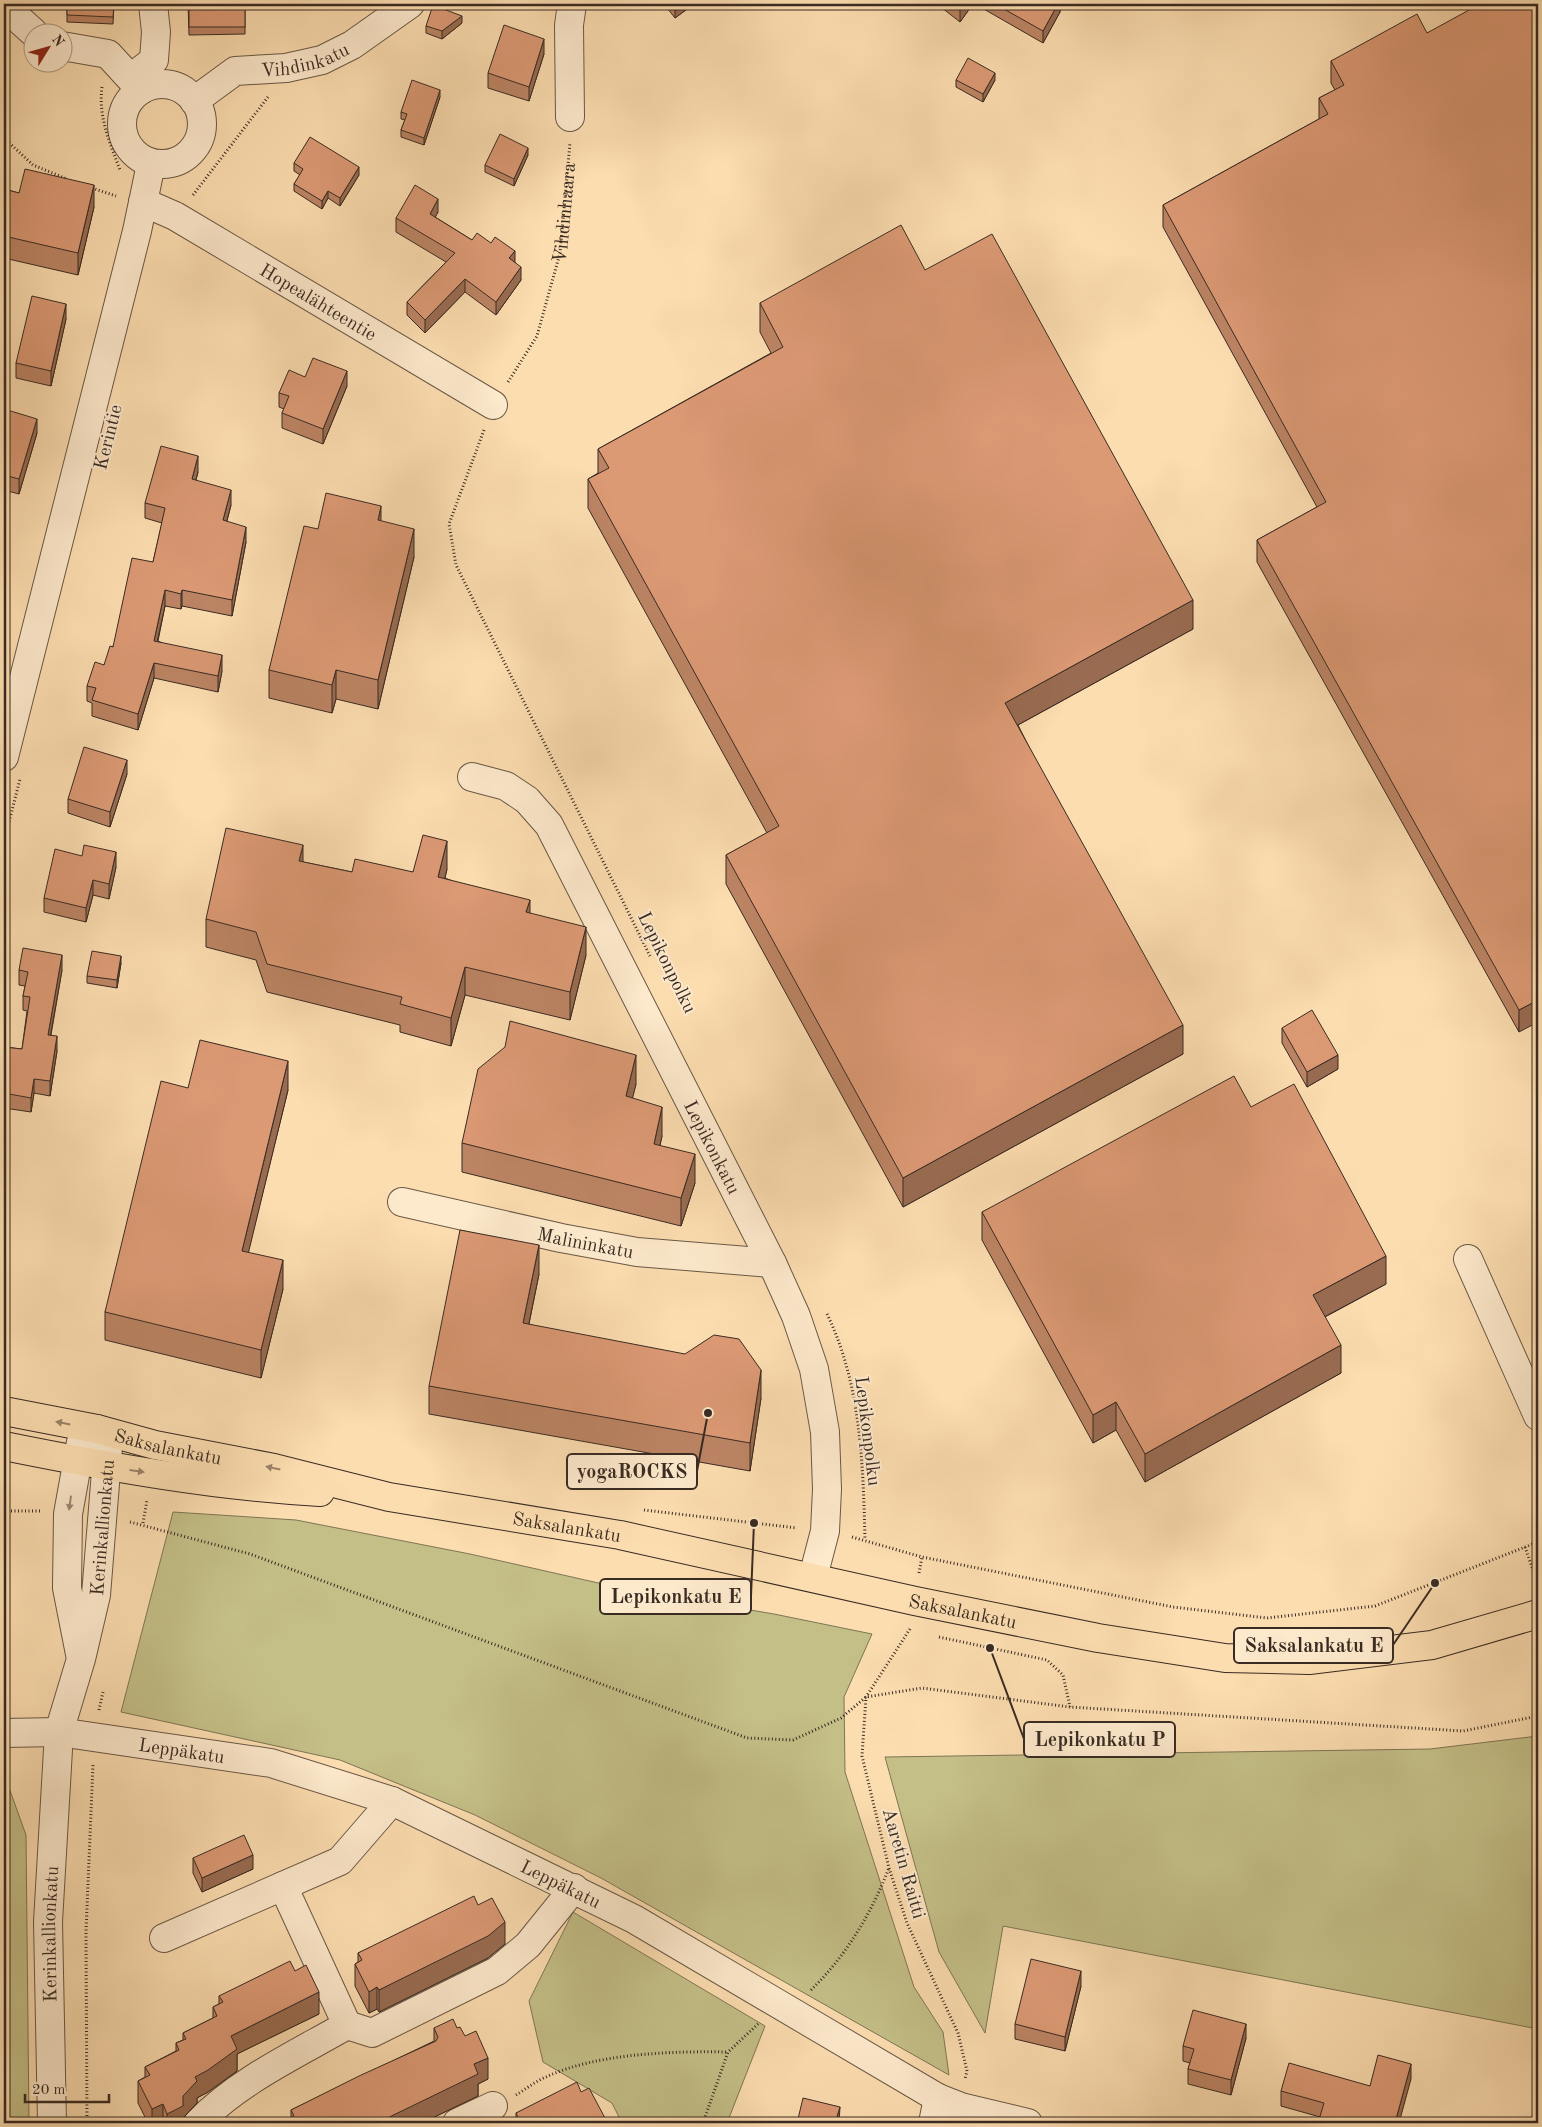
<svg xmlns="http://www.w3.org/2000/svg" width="1542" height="2127" font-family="'Old Standard TT',serif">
  <rect width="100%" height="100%" fill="#fcddb0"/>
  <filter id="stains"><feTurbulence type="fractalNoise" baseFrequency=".004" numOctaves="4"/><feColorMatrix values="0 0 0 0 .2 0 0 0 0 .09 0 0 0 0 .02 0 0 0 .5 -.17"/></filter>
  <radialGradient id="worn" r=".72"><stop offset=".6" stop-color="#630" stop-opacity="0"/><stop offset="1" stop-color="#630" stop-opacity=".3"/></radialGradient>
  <!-- green -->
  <g fill="#c4bf87" stroke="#7e7555">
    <polygon points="173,1512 296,1520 470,1554 625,1589 774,1614 872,1634 844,1697 845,1772 914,1987 943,2032 949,2075 601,1878 475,1815 340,1760 121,1712"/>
    <polygon points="1538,1736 1538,2029 1003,1926 985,2033 939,1952 885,1757 1430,1749"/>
    <polygon points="4,1774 26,1835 29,2123 4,2123"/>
    <polygon points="573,1912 765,2026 727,2123 622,2123 612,2103 543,2062 529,2001"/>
  </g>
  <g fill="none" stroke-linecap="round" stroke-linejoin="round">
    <!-- minor casing -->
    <g stroke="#6a5846" stroke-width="30">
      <g id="minor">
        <polyline points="8,4 13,14 33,32"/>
        <polyline points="62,46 108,54 141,90"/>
        <polyline points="131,78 154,60 156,32 153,4"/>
        <circle cx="162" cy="124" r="40"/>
        <path id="s2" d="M194 101 235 71 286 68 322 60 352 45 410 4"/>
        <polyline points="570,117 569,25 572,4"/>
        <path id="s3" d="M143 202 175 216 493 405"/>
        <polyline points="4,757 137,231 151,164"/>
        <path id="s4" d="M472 777 506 786 527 800 549 825 772 1263 796 1316 814 1369 825 1432 827 1489 825 1531 813 1577"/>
        <path id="s5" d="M402 1202 561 1238 637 1252 772 1263"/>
        <polyline points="1468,1259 1538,1416"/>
        <path id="s6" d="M4 1733 59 1732 271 1763 392 1801 634 1919 938 2098 961 2107 1028 2123"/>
        <polyline points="283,1886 347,2025"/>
        <polyline points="164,1938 340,1861 392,1801"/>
        <path id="s7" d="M52 2123 48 1922 59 1732 81 1659 96 1595 108 1447 97 1429 81 1442 68 1514 67 1588 81 1659"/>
        <path d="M198 2123C238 2081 297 2054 347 2025L372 2033 497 1971 528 1945 574 1888"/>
        <polyline points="457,2123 493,2106"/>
        <polyline points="933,2123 938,2098"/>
      </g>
    </g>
    <!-- major casing -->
    <g stroke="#392b23" stroke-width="30">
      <g id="major">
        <path id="s8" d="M4 1411 97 1429 155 1445 274 1468 389 1497 620 1535 915 1601 1098 1638 1225 1658 1309 1660 1432 1645 1538 1614"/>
        <path d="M4 1446C108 1467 213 1486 320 1492"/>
      </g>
    </g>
    <!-- path -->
    <g stroke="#392b23" stroke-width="3" stroke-dasharray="1 2.5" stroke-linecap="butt">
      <path d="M102 87C98 117 110 143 120 170"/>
      <polyline points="4,138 33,165 67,179"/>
      <polyline points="92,188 116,196"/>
      <polyline points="193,195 268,97"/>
      <path id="s1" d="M508 382 537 336 560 253 570 143"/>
      <polyline points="484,430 449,524 456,565 650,956"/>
      <polyline points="4,842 20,779"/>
      <path d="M827 1314C861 1384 863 1463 865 1540"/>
      <polyline points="644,1510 797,1528"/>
      <polyline points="4,1511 42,1511"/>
      <polyline points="130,1522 250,1554 747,1738 793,1740 841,1718 866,1697 922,1688 1070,1707 1463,1731 1538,1716"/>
      <polyline points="143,1523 147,1500"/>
      <polyline points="852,1537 922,1557 1173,1607 1267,1618 1375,1606 1538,1542"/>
      <polyline points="1525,1547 1538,1585"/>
      <polyline points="919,1573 922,1557"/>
      <polyline points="910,1629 866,1697 862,1756 889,1868 907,1923 958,2033 967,2071 965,2079"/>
      <polyline points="939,1637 1047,1660 1063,1675 1070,1707"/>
      <polyline points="99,1710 103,1692"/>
      <path d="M811 1990C846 1956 871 1914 889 1868"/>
      <path d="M516 2095C526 2089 536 2081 546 2077 597 2053 673 2051 728 2052"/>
      <polyline points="87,2123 86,1932 93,1764"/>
      <polyline points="703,2123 728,2052 759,2023"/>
    </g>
    <!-- minor -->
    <use href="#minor" stroke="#fde9cc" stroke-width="28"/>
    <!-- major -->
    <use href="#major" stroke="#fcddb0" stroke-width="28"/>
  </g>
  <!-- wall -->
  <g fill="#bc8464" stroke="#392b23">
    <polygon points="67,4 114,4 113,24 67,22"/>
    <polygon points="188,4 245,4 245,34 189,35"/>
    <polygon points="664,4 694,4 675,18"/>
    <polygon points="937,4 973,4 960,22"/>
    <polygon points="975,4 1060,4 1060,12 1043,43"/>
    <polygon points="1538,4 1519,1032 1257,562 1257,540 1317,507 1163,227 1163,205 1319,119 1319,98 1335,90 1331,83 1331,61 1427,33"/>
    <polygon points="462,23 442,39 426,33 426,26"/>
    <polygon points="544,54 529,101 488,88 488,73"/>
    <polygon points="956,80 995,80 983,102 956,87"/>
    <polygon points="440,97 424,145 401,137 401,130 405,120 401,119 401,112"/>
    <polygon points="528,155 514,186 485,172 485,165"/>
    <polygon points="294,163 359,175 340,206 328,198 322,209 294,191 294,184 300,175 294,171"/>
    <polygon points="4,189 19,193 94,207 78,275 4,258"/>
    <polygon points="438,212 435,217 472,240 515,262 521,280 496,315 465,292 425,333 407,315 407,302 446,262 396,232 396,218"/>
    <polygon points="925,270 1193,629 1018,725 1183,1054 903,1207 726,884 726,855 767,833 588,508 588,479 598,473 598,449 771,353 760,332 760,303"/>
    <polygon points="66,319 51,386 16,378 16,363"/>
    <polygon points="305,377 347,386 323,444 282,428 282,413 284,409 279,407 279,393"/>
    <polygon points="4,409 37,433 19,494 4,490"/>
    <polygon points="198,472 196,480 231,505 227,521 246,542 232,616 182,606 181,609 165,606 158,641 222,671 218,692 154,678 138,730 92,716 92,703 87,701 87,686 104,665 153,562 162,523 145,518 145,503"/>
    <polygon points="381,521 414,557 378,709 336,699 332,713 269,698 269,670 318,529"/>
    <polygon points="127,774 110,827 68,813 68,799"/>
    <polygon points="303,862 352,872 413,872 447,869 445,878 530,913 586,955 570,1020 465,995 451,1046 400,1032 400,1025 267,992 256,960 206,947 206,919"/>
    <polygon points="116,867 109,899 93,895 86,922 44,912 44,898"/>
    <polygon points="121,963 117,988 87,983 87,976"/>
    <polygon points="19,970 62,970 51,1035 57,1051 50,1096 34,1093 31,1112 4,1108 4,1047 22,1049 27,1011 23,1010 23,996 25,986 19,985"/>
    <polygon points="1282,1028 1338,1069 1307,1087 1282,1043"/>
    <polygon points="636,1084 632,1098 662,1136 660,1145 695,1183 681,1226 462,1172 462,1143"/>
    <polygon points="188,1088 288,1090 248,1252 283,1289 261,1378 105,1340 105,1312"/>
    <polygon points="1251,1107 1386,1284 1325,1317 1341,1373 1145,1482 1116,1430 1093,1443 982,1240 982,1212"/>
    <polygon points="539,1274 529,1324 761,1398 750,1471 429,1414 429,1386"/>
    <polygon points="193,1858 253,1869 202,1892 193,1873"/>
    <polygon points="478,1905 505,1944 488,1958 379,2012 377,2009 369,2013 355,1986 355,1964 358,1962 358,1953"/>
    <polygon points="1081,1986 1065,2051 1015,2039 1015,2024"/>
    <polygon points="219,1996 319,2014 237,2054 237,2071 208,2092 197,2098 197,2103 183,2118 183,2123 148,2123 138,2103 138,2081 145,2077 145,2067 176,2051 176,2043 183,2040 183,2033 213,2018 213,2007 219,2004"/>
    <polygon points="434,2028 457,2028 488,2079 478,2084 478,2096 422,2123 283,2123 283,2122 291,2118 291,2110 434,2041"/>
    <polygon points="1246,2038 1231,2095 1188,2084 1188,2069 1190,2063 1183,2061 1183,2046"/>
    <polygon points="1411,2079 1320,2117 1281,2106 1281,2091 1370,2086"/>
    <polygon points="581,2092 606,2123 516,2123 516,2113"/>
  </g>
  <!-- shaded-wall -->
  <g fill="#996b51" stroke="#392b23">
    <polygon points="684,4 694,4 675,18 675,11"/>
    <polygon points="964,4 973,4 960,22 960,10"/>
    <polygon points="1058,4 1060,4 1060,12 1043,43 1043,31"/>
    <polygon points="462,16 462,23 442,39 442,31"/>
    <polygon points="544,39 544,54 529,101 529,87"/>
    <polygon points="995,73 995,80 983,102 983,94"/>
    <polygon points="440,90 440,97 424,145 424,138"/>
    <polygon points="528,148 528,155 514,186 514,179"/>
    <polygon points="359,167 359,175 340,206 340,198"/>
    <polygon points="94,185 94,207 78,275 78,253"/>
    <polygon points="328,191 328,198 322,209 322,201"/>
    <polygon points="438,199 438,212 430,227 430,214"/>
    <polygon points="515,251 515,264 509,258"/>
    <polygon points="521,267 521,280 496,315 496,302"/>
    <polygon points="465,279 465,292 425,333 425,320"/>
    <polygon points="66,304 66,319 51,386 51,371"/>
    <polygon points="347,371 347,386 323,444 323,429"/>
    <polygon points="37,419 37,433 19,494 19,479"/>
    <polygon points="198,456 198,472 192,494 192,479"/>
    <polygon points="231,490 231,505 223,535 223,520"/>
    <polygon points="381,506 381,534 378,520"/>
    <polygon points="246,527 246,542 232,616 232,600"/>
    <polygon points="414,529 414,557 378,709 378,680"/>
    <polygon points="165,590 165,606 154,656 154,641"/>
    <polygon points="182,590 182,606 181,609 181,594"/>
    <polygon points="1193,600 1193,629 1005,732 1005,703"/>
    <polygon points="222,655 222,671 218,692 218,676"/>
    <polygon points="154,663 154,678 138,730 138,714"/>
    <polygon points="336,670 336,699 332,713 332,685"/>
    <polygon points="127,760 127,774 110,827 110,812"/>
    <polygon points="447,841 447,869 438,905 438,877"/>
    <polygon points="303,845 303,873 299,861"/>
    <polygon points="116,852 116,867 109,899 109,884"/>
    <polygon points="93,880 93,895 86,922 86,908"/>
    <polygon points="530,900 530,927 526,912"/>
    <polygon points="586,927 586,955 570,1020 570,992"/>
    <polygon points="62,955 62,970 48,1049 48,1035"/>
    <polygon points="121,956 121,963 117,988 117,980"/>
    <polygon points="465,967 465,995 451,1046 451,1018"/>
    <polygon points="1538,1000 1538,1022 1519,1032 1519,1010"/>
    <polygon points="1183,1025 1183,1054 903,1207 903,1178"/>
    <polygon points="57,1036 57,1051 50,1096 50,1081"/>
    <polygon points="636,1055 636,1084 626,1125 626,1096"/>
    <polygon points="1338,1055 1338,1069 1307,1087 1307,1072"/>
    <polygon points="288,1061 288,1090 242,1279 242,1251"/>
    <polygon points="34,1079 34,1093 31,1112 31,1098"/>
    <polygon points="662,1107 662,1136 654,1172 654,1144"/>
    <polygon points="695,1154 695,1183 681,1226 681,1198"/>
    <polygon points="539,1245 539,1274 523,1352 523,1323"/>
    <polygon points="1386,1256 1386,1284 1313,1323 1313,1295"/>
    <polygon points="283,1260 283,1289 261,1378 261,1350"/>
    <polygon points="1341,1345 1341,1373 1145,1482 1145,1454"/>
    <polygon points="761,1370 761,1398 750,1471 750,1443"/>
    <polygon points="1116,1402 1116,1430 1093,1443 1093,1415"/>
    <polygon points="253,1855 253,1869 202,1892 202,1878"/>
    <polygon points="505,1922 505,1944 488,1958 379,2012 379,1990"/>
    <polygon points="1081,1971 1081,1986 1065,2051 1065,2037"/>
    <polygon points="377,1987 377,2009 369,2013 369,1992"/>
    <polygon points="319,1992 319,2014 237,2054 237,2071 208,2092 197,2098 197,2103 183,2118 183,2123 167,2123 167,2114 183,2096 195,2077 231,2036"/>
    <polygon points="1246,2024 1246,2038 1231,2095 1231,2080"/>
    <polygon points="488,2058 488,2079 478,2084 478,2096 422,2123 377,2123 474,2064"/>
    <polygon points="1411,2064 1411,2079 1399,2123 1395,2123"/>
    <polygon points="163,2104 163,2123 152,2123 152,2109"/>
    <polygon points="840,2107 839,2123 835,2123"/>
    <polygon points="606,2120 606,2123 599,2123"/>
  </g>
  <!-- building -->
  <g fill="#db9974" stroke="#392b23">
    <polygon points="67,4 114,4 113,17 67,15"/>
    <rect x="189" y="4" width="56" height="23"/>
    <polygon points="670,4 684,4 675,11"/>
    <polygon points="951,4 964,4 960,10"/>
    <polygon points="995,4 1058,4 1043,31"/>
    <polygon points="1480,4 1538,4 1538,1000 1519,1010 1257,540 1326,502 1163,205 1328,114 1319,98 1344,85 1331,61 1417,14 1427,33"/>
    <polygon points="433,5 462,16 442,31 426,26"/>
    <polygon points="504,25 544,39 529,87 488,73"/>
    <polygon points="968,58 995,73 983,94 956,80"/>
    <polygon points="412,80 440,90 424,138 401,130 407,114 401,112"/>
    <polygon points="500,134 528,148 514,179 485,165"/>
    <polygon points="310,137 359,167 340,198 328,191 322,201 294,184 303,169 294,163"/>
    <polygon points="25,169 94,185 78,253 4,236 6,228 4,227 4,189 19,193"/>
    <polygon points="415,185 438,199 430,214 472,240 477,233 491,243 495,237 515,251 509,258 521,267 496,302 465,279 425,320 407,302 455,253 396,218"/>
    <polygon points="901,225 925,270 992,234 1193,600 1005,703 1183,1025 903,1178 726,855 779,826 588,479 609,468 598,449 783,347 760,303"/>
    <polygon points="32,296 66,304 51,371 16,363"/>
    <polygon points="313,358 347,371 323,429 282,413 289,396 279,393 289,370 305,377"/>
    <polygon points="4,409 37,419 19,479 4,475"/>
    <polygon points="161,446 198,456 192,479 231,490 223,520 246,527 232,600 182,590 181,594 165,590 154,641 222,655 218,676 154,663 138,714 92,700 96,688 87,686 95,662 104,665 110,646 113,647 132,558 153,562 165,508 145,503"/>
    <polygon points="326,493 381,506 378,520 414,529 378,680 336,670 332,685 269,670 304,526 318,529"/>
    <polygon points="84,747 127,760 110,812 68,799"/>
    <polygon points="226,828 303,845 299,861 352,872 355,859 413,872 423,835 447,841 438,877 530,900 526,912 586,927 570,992 465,967 451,1018 400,1004 402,997 267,964 256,932 206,919"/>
    <polygon points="84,845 116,852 109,884 93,880 86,908 44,898 55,849 82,856"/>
    <polygon points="23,948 62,955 48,1035 57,1036 50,1081 34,1079 31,1098 4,1093 4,1047 22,1049 30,997 23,996 28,972 19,970"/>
    <polygon points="92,951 121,956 117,980 87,976"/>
    <polygon points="1312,1010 1338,1055 1307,1072 1282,1028"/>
    <polygon points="510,1021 636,1055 626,1096 662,1107 654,1144 695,1154 681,1198 462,1143 478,1069 505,1047"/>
    <polygon points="200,1040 288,1061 242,1251 283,1260 261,1350 105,1312 161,1081 188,1088"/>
    <polygon points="1234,1076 1251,1107 1294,1084 1386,1256 1313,1295 1341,1345 1145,1454 1116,1402 1093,1415 982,1212"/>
    <polygon points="460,1230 539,1245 523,1323 685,1354 714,1335 739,1339 761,1370 750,1443 429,1386"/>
    <polygon points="244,1835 253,1855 202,1878 193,1858"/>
    <polygon points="474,1896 478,1905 492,1898 505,1922 488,1936 379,1990 377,1987 369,1992 355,1964 362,1960 358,1953"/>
    <polygon points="1031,1959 1081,1971 1065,2037 1015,2024"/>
    <polygon points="290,1961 295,1971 306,1965 319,1992 231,2036 237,2049 208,2070 195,2077 197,2081 183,2096 183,2106 167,2114 163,2104 152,2109 138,2081 150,2075 145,2067 179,2050 176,2043 186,2039 183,2033 217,2016 213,2007 223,2002 219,1996"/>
    <polygon points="1193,2010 1246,2024 1231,2080 1188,2069 1194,2049 1183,2046"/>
    <polygon points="453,2019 457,2028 460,2027 465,2036 476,2031 488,2058 474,2064 478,2074 377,2123 283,2123 283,2122 294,2116 291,2110 359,2076 436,2041 438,2037 434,2028"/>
    <polygon points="1378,2055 1411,2064 1395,2123 1318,2123 1324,2103 1281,2091 1289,2063 1370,2086"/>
    <polygon points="577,2082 581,2092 589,2088 606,2120 599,2123 521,2123 516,2113"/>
    <polygon points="803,2098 840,2107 835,2123 797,2123"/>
    <polygon points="1464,2120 1479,2123 1463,2123"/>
  </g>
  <!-- one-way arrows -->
  <defs><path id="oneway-solid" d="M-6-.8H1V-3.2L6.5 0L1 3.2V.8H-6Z" transform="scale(1.25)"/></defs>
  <g fill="#9a846a">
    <use href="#oneway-solid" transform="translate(63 1423) rotate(-169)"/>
    <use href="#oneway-solid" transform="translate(273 1468) rotate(-168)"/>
    <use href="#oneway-solid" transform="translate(137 1471) rotate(8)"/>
  </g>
  <use fill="#9b8a78" href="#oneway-solid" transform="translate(70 1503) rotate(98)"/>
  <g text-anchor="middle" stroke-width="4" stroke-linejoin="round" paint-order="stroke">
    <!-- street labels -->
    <g font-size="19" fill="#392b23" stroke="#fde9cc">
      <text dy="7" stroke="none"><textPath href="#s2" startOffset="122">Vihdinkatu</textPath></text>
      <text dy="7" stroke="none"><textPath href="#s1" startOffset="181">Vihdinhaara</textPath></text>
      <text dy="7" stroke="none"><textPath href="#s3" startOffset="202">Hopealähteentie</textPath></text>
      <text transform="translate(107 437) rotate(-76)" y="7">Kerintie</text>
      <text transform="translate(668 962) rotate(64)" y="7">Lepikonpolku</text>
      <text dy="7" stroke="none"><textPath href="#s4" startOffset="455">Lepikonkatu</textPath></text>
      <text dy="7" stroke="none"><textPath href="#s5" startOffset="188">Malininkatu</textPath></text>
      <text transform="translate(869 1431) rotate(83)" y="7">Lepikonpolku</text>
      <text dy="7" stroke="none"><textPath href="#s8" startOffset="168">Saksalankatu</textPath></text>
      <text dy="7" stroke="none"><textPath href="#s8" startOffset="575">Saksalankatu</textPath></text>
      <text dy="7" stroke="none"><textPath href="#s7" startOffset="601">Kerinkallionkatu</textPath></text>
      <text dy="7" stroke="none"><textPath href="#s8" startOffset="980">Saksalankatu</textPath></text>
      <text dy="7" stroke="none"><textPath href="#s6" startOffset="179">Leppäkatu</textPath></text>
      <text transform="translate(905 1863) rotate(74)" y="7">Aaretin Raitti</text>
      <text dy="7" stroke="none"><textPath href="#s6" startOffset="584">Leppäkatu</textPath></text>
      <text dy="7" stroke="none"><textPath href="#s7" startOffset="189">Kerinkallionkatu</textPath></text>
    </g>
  </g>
  <!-- callouts -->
  <path fill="none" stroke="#392b23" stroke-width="2" d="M708 1413L697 1471M754 1523L751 1596M1435 1583L1393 1645M990 1648L1024 1739"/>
  <g fill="#392b23" stroke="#fde9cc" stroke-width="2">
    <circle cx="708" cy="1413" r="5"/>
    <circle cx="754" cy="1523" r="5"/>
    <circle cx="1435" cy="1583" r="5"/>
    <circle cx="990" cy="1648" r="5"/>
  </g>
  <g fill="#fde9cc" stroke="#392b23" stroke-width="2">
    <rect x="567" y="1454" width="130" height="35" rx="5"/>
    <rect x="600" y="1579" width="151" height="35" rx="5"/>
    <rect x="1234" y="1628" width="159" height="35" rx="5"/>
    <rect x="1024" y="1722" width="151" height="35" rx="5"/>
  </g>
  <g font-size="20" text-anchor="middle" font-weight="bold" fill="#392b23">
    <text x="632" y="1478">yogaROCKS</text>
    <text x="676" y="1603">Lepikonkatu E</text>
    <text x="1314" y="1652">Saksalankatu E</text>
    <text x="1100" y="1746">Lepikonkatu P</text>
  </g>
  <!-- margin -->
  <rect width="1542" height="2127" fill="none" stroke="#fcddb0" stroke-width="20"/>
  <rect x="5" y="5" width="1532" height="2117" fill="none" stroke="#392b23" stroke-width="2.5"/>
  <rect x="10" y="10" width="1522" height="2107" fill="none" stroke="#392b23"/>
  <!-- north arrow -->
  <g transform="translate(48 48) rotate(53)"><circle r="24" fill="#fde9cc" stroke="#af9d88"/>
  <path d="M0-4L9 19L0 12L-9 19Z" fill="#8f2418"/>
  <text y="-8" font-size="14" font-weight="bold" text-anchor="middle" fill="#392b23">N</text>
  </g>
  <!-- scale -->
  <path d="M25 2094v8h84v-8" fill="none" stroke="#392b23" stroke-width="2.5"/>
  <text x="32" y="2094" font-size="15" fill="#392b23" stroke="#fde9cc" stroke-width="4" paint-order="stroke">20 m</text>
  <rect width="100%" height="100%" filter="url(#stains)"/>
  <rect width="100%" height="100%" fill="url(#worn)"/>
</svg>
